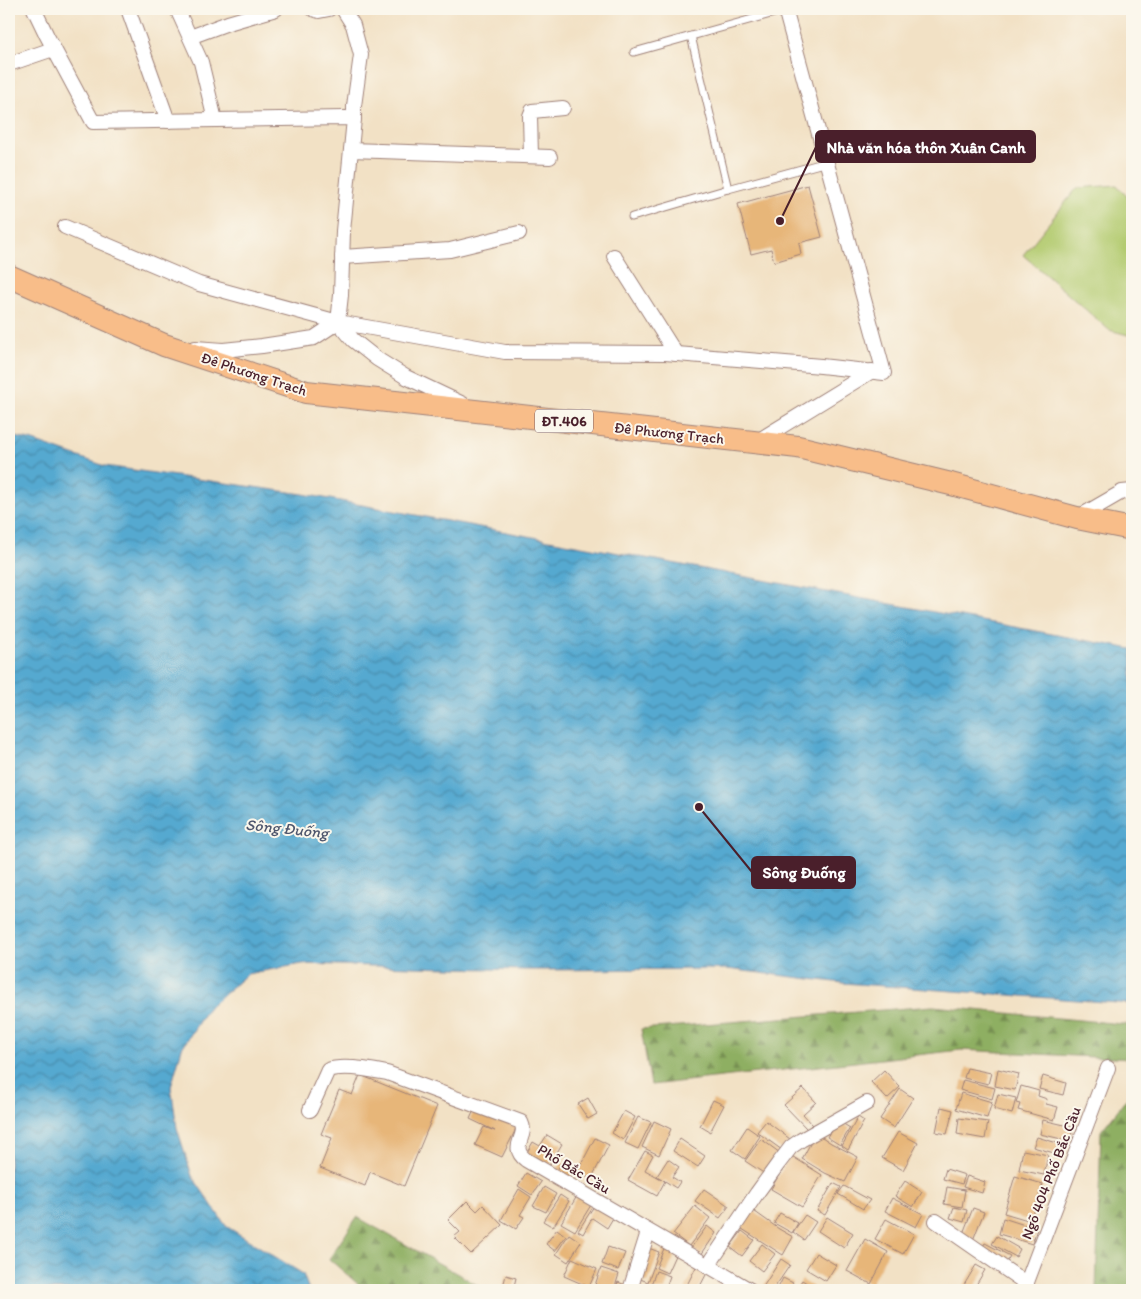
<svg xmlns="http://www.w3.org/2000/svg" width="1141" height="1299" font-family="Itim,sans-serif">
  <defs>
    <pattern id="forest-firs" width="22" height="20" patternUnits="userSpaceOnUse" patternTransform="scale(1.25)"><rect width="22" height="20" fill="#8eaf62"/><path d="M5 1l3.5 6h-7zM16 11l3.5 6h-7z" fill="#768e51"/></pattern>
    <pattern id="water-waves" width="16" height="10" patternUnits="userSpaceOnUse" patternTransform="scale(1.25)"><rect width="16" height="10" fill="#55a9d0"/><path d="M0 5q4-4 8 0t8 0" fill="none" stroke="#4889a9"/></pattern>
  </defs>
  <rect width="100%" height="100%" fill="#fbf7ec"/>
  <filter id="ink" filterUnits="userSpaceOnUse"><feTurbulence type="fractalNoise" baseFrequency=".02" numOctaves="2"/><feDisplacementMap in="SourceGraphic" scale="10" xChannelSelector="R" yChannelSelector="G"/><feConvolveMatrix kernelMatrix="1 2 1 2 8 2 1 2 1" color-interpolation-filters="sRGB"/></filter>
  <filter id="wash" filterUnits="userSpaceOnUse"><feTurbulence type="fractalNoise" baseFrequency=".0096" numOctaves="4" result="noise"/><feDisplacementMap in="SourceGraphic" scale="20" xChannelSelector="R" yChannelSelector="G"/><feGaussianBlur stdDeviation="1.12" result="paint"/><feColorMatrix in="noise" values="0 0 0 0 0 0 0 0 0 0 0 0 0 0 0 0 0 1.4 0 .05"/><feComposite in="paint" operator="in"/></filter>
  <g filter="url(#wash)">
    <rect width="100%" height="100%" fill="#f2e1c5"/>
    <!-- forest -->
    <g fill="url(#forest-firs)" stroke="#6c6746">
      <polygon points="933,1006 1132,1025 1132,1059 961,1050 651,1085 641,1029"/>
      <polygon points="1132,1092 1132,1290 1096,1290 1101,1131"/>
      <polygon points="357,1217 486,1290 365,1290 329,1259"/>
    </g>
    <!-- park -->
    <polygon fill="#b3cb70" stroke="#7e754e" points="1117,185 1132,202 1132,336 1109,330 1023,255 1077,188"/>
    <!-- water -->
    <polygon fill="url(#water-waves)" stroke="#50647e" points="9,436 30,440 105,466 303,494 1132,649 1132,1004 843,983 727,969 524,970 302,964 247,974 207,1009 182,1048 171,1087 177,1128 192,1176 226,1226 303,1274 309,1290 9,1290"/>
    <g id="blocks">
      <!-- building -->
      <g fill="#e7b679">
        <polygon points="808,185 822,237 799,243 801,254 774,262 771,249 751,254 738,204"/>
        <polygon points="967,1068 991,1073 988,1084 964,1078"/>
        <polygon points="998,1069 1019,1074 1015,1090 995,1086"/>
        <polygon points="884,1070 900,1087 887,1099 871,1082"/>
        <polygon points="360,1075 437,1106 404,1186 370,1172 365,1186 320,1168 332,1138 321,1134 339,1090 352,1095"/>
        <polygon points="1043,1076 1066,1083 1063,1095 1039,1089"/>
        <polygon points="963,1080 995,1088 992,1099 960,1090"/>
        <polygon points="1021,1086 1039,1091 1038,1096 1047,1099 1046,1104 1058,1107 1054,1120 1018,1110 1020,1104 1016,1103"/>
        <polygon points="803,1088 816,1102 803,1114 812,1124 807,1129 784,1105"/>
        <polygon points="900,1089 913,1098 894,1128 880,1119"/>
        <polygon points="961,1093 992,1102 987,1118 956,1109"/>
        <polygon points="998,1094 1016,1098 1012,1114 994,1109"/>
        <polygon points="588,1098 597,1114 588,1119 578,1104"/>
        <polygon points="713,1100 724,1105 710,1132 700,1126"/>
        <polygon points="941,1107 953,1110 947,1134 936,1132"/>
        <polygon points="475,1108 517,1127 502,1157 475,1145 484,1127 495,1131 470,1119"/>
        <polygon points="624,1111 635,1117 623,1140 612,1133"/>
        <polygon points="638,1117 651,1122 638,1149 625,1143"/>
        <polygon points="858,1117 864,1121 848,1150 842,1146"/>
        <polygon points="959,1118 988,1122 985,1139 957,1134"/>
        <polygon points="837,1120 850,1128 840,1145 827,1137"/>
        <polygon points="1043,1120 1073,1127 1070,1141 1040,1134"/>
        <polygon points="654,1121 671,1129 659,1155 642,1147"/>
        <polygon points="766,1121 790,1139 782,1150 757,1132"/>
        <polygon points="747,1127 760,1136 745,1159 732,1150"/>
        <polygon points="898,1132 918,1143 903,1170 882,1158"/>
        <polygon points="816,1133 831,1143 858,1157 845,1182 825,1173 802,1159"/>
        <polygon points="547,1135 562,1144 547,1169 525,1156 533,1142 540,1146"/>
        <polygon points="1037,1137 1064,1145 1061,1155 1033,1147"/>
        <polygon points="595,1138 609,1145 591,1179 577,1172"/>
        <polygon points="680,1139 705,1156 698,1167 673,1151"/>
        <polygon points="761,1139 780,1153 765,1174 745,1161"/>
        <polygon points="1023,1150 1048,1155 1044,1175 1019,1170"/>
        <polygon points="645,1151 653,1155 645,1170 665,1181 657,1196 628,1180"/>
        <polygon points="790,1155 822,1175 802,1207 771,1189"/>
        <polygon points="668,1159 679,1167 672,1177 680,1182 676,1188 657,1176"/>
        <polygon points="561,1163 575,1170 568,1182 555,1175"/>
        <polygon points="946,1169 965,1175 962,1184 943,1179"/>
        <polygon points="526,1173 541,1182 532,1195 518,1186"/>
        <polygon points="967,1176 985,1182 982,1193 963,1187"/>
        <polygon points="1015,1176 1043,1184 1031,1221 1004,1213"/>
        <polygon points="905,1181 922,1192 913,1207 895,1196"/>
        <polygon points="833,1183 841,1187 825,1215 817,1211"/>
        <polygon points="844,1186 870,1200 863,1209 838,1194"/>
        <polygon points="544,1187 556,1194 546,1212 533,1206"/>
        <polygon points="947,1187 965,1190 962,1207 944,1204"/>
        <polygon points="519,1189 531,1197 520,1215 524,1217 516,1229 501,1220"/>
        <polygon points="704,1189 729,1206 720,1218 695,1201"/>
        <polygon points="560,1195 569,1201 553,1227 543,1221"/>
        <polygon points="577,1196 591,1205 575,1231 561,1223"/>
        <polygon points="892,1198 923,1214 916,1227 885,1211"/>
        <polygon points="467,1201 477,1211 483,1205 502,1225 471,1254 454,1237 460,1232 448,1220"/>
        <polygon points="594,1206 613,1218 607,1228 592,1218 583,1234 578,1231"/>
        <polygon points="695,1206 710,1218 689,1246 673,1234"/>
        <polygon points="954,1207 967,1210 964,1222 950,1218"/>
        <polygon points="973,1208 984,1212 973,1240 962,1236"/>
        <polygon points="751,1209 779,1229 793,1237 783,1255 739,1227"/>
        <polygon points="780,1213 798,1223 792,1233 774,1223"/>
        <polygon points="805,1215 816,1222 804,1240 793,1232"/>
        <polygon points="827,1217 853,1233 844,1248 818,1231"/>
        <polygon points="1003,1218 1037,1229 1032,1244 999,1234"/>
        <polygon points="886,1219 914,1234 903,1254 875,1239"/>
        <polygon points="707,1226 716,1233 701,1255 691,1248"/>
        <polygon points="557,1229 566,1236 555,1251 546,1244"/>
        <polygon points="742,1231 754,1240 742,1256 730,1247"/>
        <polygon points="569,1234 581,1242 568,1262 556,1254"/>
        <polygon points="997,1236 1020,1249 1016,1257 992,1244"/>
        <polygon points="865,1239 888,1252 871,1284 847,1271"/>
        <polygon points="985,1243 1010,1256 1005,1264 980,1251"/>
        <polygon points="762,1244 775,1254 762,1271 749,1261"/>
        <polygon points="665,1246 677,1251 667,1273 656,1268"/>
        <polygon points="608,1247 625,1253 618,1270 602,1264"/>
        <polygon points="646,1247 659,1252 648,1282 635,1277"/>
        <polygon points="816,1253 836,1265 826,1281 806,1269"/>
        <polygon points="572,1258 597,1269 589,1287 564,1276"/>
        <polygon points="781,1259 790,1265 773,1290 761,1290"/>
        <polygon points="697,1265 708,1271 698,1290 687,1290 685,1289"/>
        <polygon points="976,1265 985,1270 973,1290 961,1290"/>
        <polygon points="601,1268 619,1274 614,1290 595,1285"/>
        <polygon points="656,1271 670,1276 665,1290 649,1290"/>
        <polygon points="506,1275 516,1278 513,1290 502,1290"/>
        <polygon points="783,1278 793,1283 790,1290 777,1290"/>
        <polygon points="802,1280 813,1287 812,1290 796,1290"/>
        <polygon points="618,1282 630,1287 628,1290 615,1290"/>
      </g>
    </g>
  </g>
  <g filter="url(#ink)">
    <use href="#blocks" fill-opacity="0" stroke="#9e8078" stroke-width="1"/>
    <g fill="none" stroke-linecap="round" stroke-linejoin="round">
      <!-- service casing -->
      <g stroke="#9e8078" stroke-width="9">
        <g id="service">
          <polyline points="634,52 785,10"/>
          <polyline points="728,189 827,162"/>
          <polyline points="632,217 728,189 691,36"/>
        </g>
      </g>
      <!-- minor casing -->
      <g stroke="#9e8078" stroke-width="16">
        <g id="minor">
          <polyline points="34,9 47,36 93,122 345,118 354,119 343,231 341,295 338,322 314,338 262,346 223,350 195,348"/>
          <polyline points="128,9 168,121"/>
          <polyline points="177,9 201,62 215,120"/>
          <polyline points="313,9 319,11 329,9"/>
          <polyline points="343,9 353,25 361,55 354,106 354,119"/>
          <polyline points="190,37 228,23 276,9"/>
          <polyline points="9,64 53,49"/>
          <polyline points="351,150 550,157"/>
          <polyline points="531,156 530,116 532,111 563,108"/>
          <polyline points="65,227 199,284 338,322 505,352 665,353 821,366 884,373 785,9"/>
          <polyline points="614,256 676,354"/>
          <polyline points="342,257 450,250 519,233"/>
          <polyline points="338,322 353,340 377,359 406,377 463,404"/>
          <polyline points="756,442 872,371"/>
          <polyline points="1077,518 1122,492 1132,491"/>
          <path d="M310 1110 328 1070C342 1065 372 1070 387 1073L521 1122C529 1137 508 1146 526 1160L750 1290"/>
          <polyline points="936,1221 1027,1284"/>
          <polyline points="708,1266 757,1193 778,1164 791,1147 801,1140 867,1103"/>
          <polyline points="630,1290 648,1232"/>
          <polyline points="1024,1290 1108,1068"/>
        </g>
      </g>
      <!-- primary casing -->
      <g stroke="#9e8078" stroke-width="24">
        <polyline id="primary" points="9,276 164,345 306,392 798,447 951,484 1077,518 1132,529"/>
      </g>
      <!-- service -->
      <use href="#service" stroke="#fff" stroke-width="7"/>
      <!-- minor -->
      <use href="#minor" stroke="#fff" stroke-width="14"/>
      <!-- primary -->
      <use href="#primary" stroke="#f8bd89" stroke-width="22"/>
    </g>
  </g>
  <g text-anchor="middle" stroke-width="4" stroke-linejoin="round" paint-order="stroke">
    <!-- shield labels -->
    <rect fill="#fbf7ec" stroke="#7f6065" stroke-width="1" x="535" y="409.5" width="58" height="23" rx="4"/>
    <g font-size="14" font-weight="bold" fill="#4a1f2b">
      <text x="564" y="426">ĐT.406</text>
    </g>
    <!-- street labels -->
    <g font-size="15" fill="#4a1f2b" stroke="#fbf7ec">
      <text transform="translate(254 374) rotate(18)" y="5">Đê Phương Trạch</text>
      <text transform="translate(669 433) rotate(6)" y="5">Đê Phương Trạch</text>
      <text transform="translate(574 1169) rotate(31)" y="5">Phố Bắc Cầu</text>
      <text transform="translate(1051 1173) rotate(-69)" y="5">Ngõ 404 Phố Bắc Cầu</text>
    </g>
    <!-- water labels -->
    <g font-size="16" font-style="italic" fill="#4e566d" stroke="#fbf7ec">
      <text transform="translate(287 828) rotate(6)" y="6">Sông Đuống</text>
    </g>
  </g>
  <!-- callouts -->
  <path fill="none" stroke="#4a1f2b" stroke-width="2" d="M780 221L816 147M699 807L752 872"/>
  <g fill="#4a1f2b" stroke="#fbf7ec" stroke-width="2">
    <circle cx="780" cy="221" r="5"/>
    <circle cx="699" cy="807" r="5"/>
  </g>
  <g fill="#4a1f2b" stroke="#4a1f2b" stroke-width="2">
    <rect x="816" y="131" width="219" height="31" rx="5"/>
    <rect x="752" y="857" width="103" height="31" rx="5"/>
  </g>
  <g font-size="16" text-anchor="middle" font-weight="bold" fill="#fff">
    <text x="926" y="153">Nhà văn hóa thôn Xuân Canh</text>
    <text x="804" y="878">Sông Đuống</text>
  </g>
  <!-- margin -->
  <rect width="1141" height="1299" fill="none" stroke="#fbf7ec" stroke-width="30"/>
</svg>
